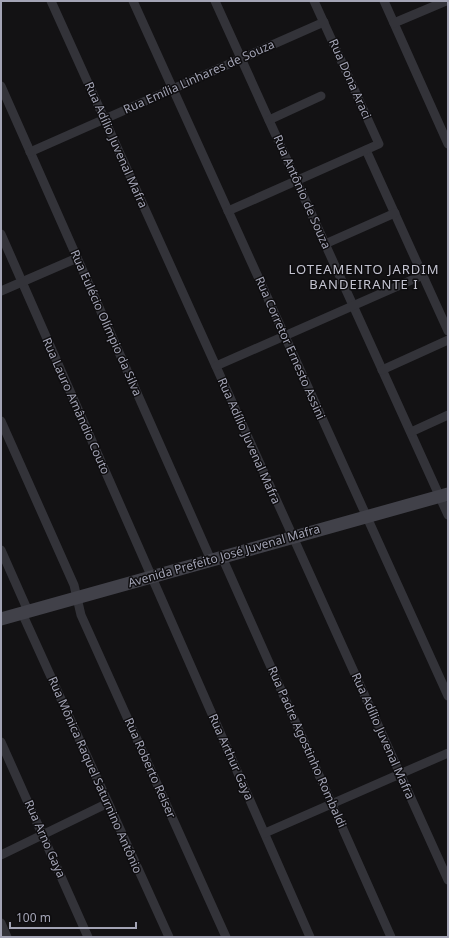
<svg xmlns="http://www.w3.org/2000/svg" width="449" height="938" font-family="'Noto Sans',sans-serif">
  <rect width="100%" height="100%" fill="#131214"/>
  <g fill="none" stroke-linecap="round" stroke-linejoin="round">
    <!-- minor -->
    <g stroke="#333339" stroke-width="9">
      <polyline points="51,1 448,880"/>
      <polyline points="133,1 448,696"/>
      <polyline points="215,1 448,515"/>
      <polyline points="384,1 448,144"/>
      <polyline points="394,23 446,1"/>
      <polyline points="1,86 211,560"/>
      <polyline points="269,120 321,96"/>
      <polyline points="366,150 448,331"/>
      <polyline points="30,152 324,22"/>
      <polyline points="228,211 379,144 314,1"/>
      <polyline points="1,234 310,937"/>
      <polyline points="325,244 395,213"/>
      <polyline points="1,291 77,258"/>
      <polyline points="216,366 423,275"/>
      <polyline points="382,370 448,340"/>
      <polyline points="1,421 74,585 81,615 226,937"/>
      <polyline points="411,432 448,415"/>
      <polyline points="1,550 28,611"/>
      <polyline points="222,557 391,937"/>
      <polyline points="22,613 169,937"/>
      <polyline points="1,742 88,937"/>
      <polyline points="265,833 448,753"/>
      <polyline points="1,855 108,803"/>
      <polyline points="1,923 7,937"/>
    </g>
    <!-- secondary -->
    <polyline stroke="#414149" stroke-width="13" points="1,619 448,494"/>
  </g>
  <g text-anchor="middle" stroke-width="3" stroke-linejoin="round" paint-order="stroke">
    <!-- street labels -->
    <g font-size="12" fill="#a3a4b5" stroke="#0e0d0f">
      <text transform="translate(199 77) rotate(-24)" y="4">Rua Emília Linhares de Souza</text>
      <text transform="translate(350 79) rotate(66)" y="4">Rua Dona Araci</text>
      <text transform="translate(116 145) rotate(66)" y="4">Rua Adílio Juvenal Mafra</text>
      <text transform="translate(302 192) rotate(66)" y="4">Rua Antônio de Souza</text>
      <text transform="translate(106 323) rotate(66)" y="4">Rua Eulécio Olímpio da Silva</text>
      <text transform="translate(290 348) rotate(66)" y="4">Rua Corretor Ernesto Assini</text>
      <text transform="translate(76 406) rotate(66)" y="4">Rua Lauro Amândio Couto</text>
      <text transform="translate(249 441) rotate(66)" y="4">Rua Adílio Juvenal Mafra</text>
      <text transform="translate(224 556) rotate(-16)" y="4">Avenida Prefeito José Juvenal Mafra</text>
      <text transform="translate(383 736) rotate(66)" y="4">Rua Adílio Juvenal Mafra</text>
      <text transform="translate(307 747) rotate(66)" y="4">Rua Padre Agostinho Rombaldi</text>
      <text transform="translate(231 757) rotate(66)" y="4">Rua Arthur Gaya</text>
      <text transform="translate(150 768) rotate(66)" y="4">Rua Roberto Reiser</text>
      <text transform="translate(95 775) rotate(66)" y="4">Rua Mônica Raquel Saturnino Antônio</text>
      <text transform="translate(45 839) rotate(66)" y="4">Rua Arno Gaya</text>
    </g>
    <!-- neighbourhood labels -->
    <g font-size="13" letter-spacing="1" fill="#c4c4d1" stroke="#0e0d0f">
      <text x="364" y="274">LOTEAMENTO JARDIM<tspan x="364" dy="15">BANDEIRANTE I</tspan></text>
    </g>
  </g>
  <!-- border -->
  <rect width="449" height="938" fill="none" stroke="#a3a4b5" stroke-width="4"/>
  <!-- scale -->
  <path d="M10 922v6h126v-6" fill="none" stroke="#a3a4b5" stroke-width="2"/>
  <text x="16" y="922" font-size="12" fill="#a3a4b5" stroke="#0e0d0f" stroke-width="3" paint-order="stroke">100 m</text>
</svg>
